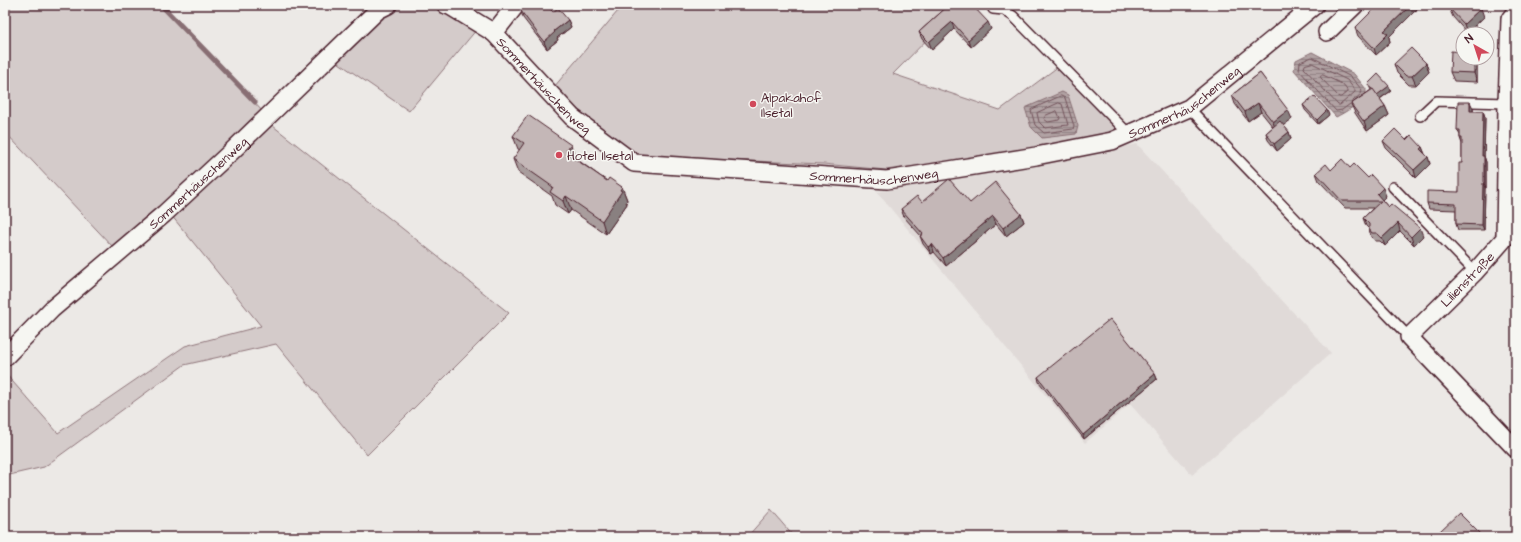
<svg xmlns="http://www.w3.org/2000/svg" width="1521" height="542" font-family="'Architects Daughter',sans-serif">
  <defs>
    <pattern id="water-rules" width="6" height="5" patternUnits="userSpaceOnUse"><rect width="6" height="5" fill="#b1a2a3"/><path d="M0 2.5h6" fill="none" stroke="#928385"/></pattern>
  </defs>
  <rect width="100%" height="100%" fill="#ece9e6"/>
  <filter id="ink" filterUnits="userSpaceOnUse"><feTurbulence type="fractalNoise" baseFrequency=".025" numOctaves="2"/><feDisplacementMap in="SourceGraphic" scale="8" xChannelSelector="R" yChannelSelector="G"/><feConvolveMatrix kernelMatrix="1 2 1 2 8 2 1 2 1" color-interpolation-filters="sRGB"/></filter>
  <g filter="url(#ink)">
    <!-- built -->
    <polygon fill="#e0dad8" points="1137,144 1331,353 1192,475 1130,404 1085,443 877,192"/>
    <!-- grass -->
    <g fill="#d4cbca" stroke="#8f757a">
      <polygon points="5,5 162,5 265,114 113,247 5,132"/>
      <polygon points="402,5 421,5 446,11 477,29 409,111 336,61 382,14"/>
      <polygon points="623,5 961,5 893,74 1000,110 1063,63 1123,120 1106,138 1017,153 886,170 823,164 637,156 604,134 554,87"/>
      <polygon points="268,122 509,313 367,455 276,344 184,365 44,467 5,476 5,373 58,433 185,346 261,326 171,215"/>
      <polygon points="771,510 794,537 747,537"/>
    </g>
    <!-- water -->
    <g fill="url(#water-rules)" stroke="#886e73">
      <path d="M1312 52 1354 74 1366 89C1366 91 1366 93 1365 95 1361 103 1344 113 1336 117L1294 70 1296 60Z"/>
      <polygon points="1062,92 1068,95 1078,126 1076,134 1042,138 1031,127 1025,108"/>
    </g>
    <g fill="none" stroke-linecap="round" stroke-linejoin="round">
      <!-- shore -->
      <g stroke="#73535b" stroke-width="1">
        <polygon points="1312,63 1347,80 1355,90 1355,92 1340,105 1338,105 1304,68 1305,65"/>
        <polygon points="1321,75 1323,75 1342,84 1347,90 1347,92 1341,97 1339,97 1321,78"/>
        <polygon points="1061,96 1065,98 1074,126 1073,129 1044,133 1035,125 1031,110"/>
        <polygon points="1059,103 1062,104 1068,125 1045,128 1039,122 1037,113"/>
        <polyline points="1350,104 1342,110 1336,111 1299,70 1300,62 1312,57 1351,77 1362,90 1361,94 1353,101"/>
        <polygon points="1057,111 1060,118 1059,120 1048,122 1044,119 1045,116"/>
      </g>
      <!-- stream -->
      <polyline stroke="#886e73" stroke-width="5" points="161,5 255,102"/>
      <!-- service casing -->
      <g stroke="#4a1f2b" stroke-width="12">
        <g id="service">
          <polyline points="993,9 1004,10 1013,16 1129,134"/>
          <polyline points="1189,108 1409,337"/>
          <polyline points="1420,116 1436,101 1507,103"/>
          <polyline points="1393,187 1475,272"/>
        </g>
      </g>
      <!-- minor casing -->
      <g stroke="#4a1f2b" stroke-width="20">
        <g id="minor">
          <path id="s1" d="M446 5 450 6 494 33 572 117 634 163 887 180 1036 156 1112 141 1189 108 1315 5"/>
          <polyline points="1516,11 1510,19 1507,103 1505,238 1475,272 1409,337 1516,449"/>
          <polyline points="1327,32 1355,5"/>
          <polyline points="494,33 516,5"/>
          <path id="s2" d="M5 357 52 309 164 214 231 152 378 10 388 5"/>
        </g>
      </g>
      <!-- service -->
      <use href="#service" stroke="#f6f6f2" stroke-width="9"/>
      <!-- minor -->
      <use href="#minor" stroke="#f6f6f2" stroke-width="17"/>
    </g>
    <!-- wall -->
    <g fill="#a99d9d" stroke="#4a1f2b">
      <polygon points="949,5 978,5 975,8 991,29 971,47 954,29 932,50 922,39 919,32"/>
      <polygon points="1370,5 1421,5 1389,37 1390,42 1376,55 1358,36 1355,28 1372,11"/>
      <polygon points="1449,8 1484,17 1467,33 1453,17"/>
      <polygon points="521,11 553,12 568,20 571,27 557,38 558,40 547,49 523,18"/>
      <polygon points="1477,61 1477,82 1454,81 1450,72"/>
      <polygon points="1426,63 1429,72 1416,85 1409,85 1397,73 1394,64"/>
      <polygon points="1260,73 1292,119 1283,125 1289,132 1291,139 1277,151 1268,140 1266,133 1273,127 1261,112 1248,121 1235,104 1232,95"/>
      <polygon points="1368,84 1391,91 1380,99 1385,106 1389,115 1367,131 1355,113 1351,104 1371,90"/>
      <polygon points="1303,105 1329,115 1318,124 1305,110"/>
      <polygon points="1473,108 1473,111 1483,111 1485,117 1484,156 1486,162 1486,188 1485,188 1484,230 1458,230 1456,224 1456,210 1429,209 1427,203 1459,192 1462,163 1462,144 1460,138 1460,135 1457,130"/>
      <polygon points="513,136 576,158 575,158 607,181 622,187 627,200 626,202 627,204 606,234 571,210 568,214 555,205 552,196 518,172 513,159 520,150 518,149"/>
      <polygon points="1406,140 1422,147 1425,154 1428,157 1430,164 1416,178 1386,148 1383,141"/>
      <polygon points="1350,168 1386,196 1382,200 1388,207 1423,236 1414,245 1400,231 1385,246 1380,241 1375,241 1371,237 1369,229 1366,226 1363,218 1373,208 1345,208 1319,181 1316,173 1331,170"/>
      <polygon points="922,202 970,203 1021,214 1024,222 1006,236 996,224 946,266 934,252 931,254 923,244 920,236 921,236 904,217 901,209"/>
      <polygon points="1155,374 1157,379 1084,439 1039,382 1038,377"/>
      <polygon points="1440,531 1481,537 1442,537"/>
    </g>
    <!-- shaded-wall -->
    <g fill="#898080" stroke="#4a1f2b">
      <polygon points="971,5 978,5 973,10"/>
      <polygon points="1411,5 1421,5 1389,37 1390,42 1376,55 1374,48 1384,31"/>
      <polygon points="1481,8 1484,17 1467,33 1464,24"/>
      <polygon points="568,20 571,27 557,38 558,40 547,49 544,42 554,31"/>
      <polygon points="952,22 954,29 932,50 929,42"/>
      <polygon points="988,22 991,29 971,47 968,40"/>
      <polygon points="1474,58 1476,58 1477,61 1477,82 1474,73"/>
      <polygon points="1426,63 1429,72 1416,85 1412,76"/>
      <polygon points="1389,86 1391,91 1378,100 1376,95"/>
      <polygon points="1470,102 1473,108 1473,117 1470,111"/>
      <polygon points="1258,103 1261,112 1248,121 1245,112"/>
      <polygon points="1385,106 1389,115 1367,131 1364,122"/>
      <polygon points="1288,110 1292,119 1276,131 1273,122"/>
      <polygon points="1327,110 1329,115 1318,124 1317,120"/>
      <polygon points="1483,111 1485,117 1484,162 1482,156"/>
      <polygon points="1289,132 1291,139 1277,151 1274,144"/>
      <polygon points="571,145 576,158 572,162 566,151"/>
      <polygon points="1422,147 1425,155 1420,149"/>
      <polygon points="1484,156 1486,162 1486,188 1484,183"/>
      <polygon points="1428,157 1430,164 1416,178 1414,170"/>
      <polygon points="1483,183 1485,188 1484,230 1482,225"/>
      <polygon points="622,187 627,200 626,202 627,204 606,234 602,221"/>
      <polygon points="1383,188 1386,196 1381,201 1377,194"/>
      <polygon points="566,196 571,210 568,214 563,201"/>
      <polygon points="1021,214 1024,222 1006,236 1003,228"/>
      <polygon points="993,216 996,224 946,266 943,258"/>
      <polygon points="1398,223 1400,231 1385,246 1382,238"/>
      <polygon points="1420,228 1423,236 1414,245 1411,237"/>
      <polygon points="932,244 934,252 931,254 928,247"/>
      <polygon points="1155,374 1157,379 1084,439 1083,435"/>
    </g>
    <!-- building -->
    <g fill="#c4b7b7" stroke="#4a1f2b">
      <polygon points="525,5 546,5 553,12 558,8 568,20 554,31 555,32 544,42 521,11"/>
      <polygon points="949,5 972,5 988,22 968,40 952,22 929,42 919,32"/>
      <polygon points="1370,5 1411,5 1384,31 1388,34 1374,48 1355,28 1374,9"/>
      <polygon points="1453,5 1478,5 1481,8 1464,24 1449,8"/>
      <polygon points="1411,48 1426,63 1412,76 1406,76 1394,64"/>
      <polygon points="1451,51 1463,52 1463,58 1474,58 1474,73 1450,72"/>
      <polygon points="1260,73 1288,110 1273,122 1258,103 1245,112 1232,95"/>
      <polygon points="1378,74 1389,86 1377,95 1368,84"/>
      <polygon points="1373,89 1385,106 1364,122 1351,104"/>
      <polygon points="1314,96 1327,110 1317,120 1303,105"/>
      <polygon points="1458,102 1470,102 1470,111 1483,111 1482,156 1484,156 1484,183 1483,183 1482,225 1456,224 1456,204 1427,203 1427,191 1459,192 1459,163 1462,163 1462,138 1460,138 1460,130 1457,130"/>
      <polygon points="528,115 571,145 566,151 569,152 568,154 607,181 609,178 622,187 620,190 622,191 602,221 566,196 563,201 550,192 553,187 513,159 524,143 513,136"/>
      <polygon points="1280,121 1289,132 1274,144 1266,133"/>
      <polygon points="1395,129 1406,140 1411,135 1422,147 1420,149 1428,157 1414,170 1383,141"/>
      <polygon points="1342,159 1350,168 1354,164 1368,178 1371,175 1383,188 1377,194 1388,207 1391,204 1420,228 1411,237 1398,223 1382,238 1377,233 1372,233 1369,229 1369,224 1363,218 1381,201 1342,201 1316,173 1326,164 1331,170"/>
      <polygon points="949,179 970,203 995,182 1021,214 1003,228 993,216 943,258 932,244 928,247 920,236 923,234 901,209 917,196 922,202"/>
      <polygon points="1110,319 1155,374 1083,435 1038,377"/>
      <polygon points="1459,513 1481,535 1479,537 1446,537 1440,531"/>
    </g>
  </g>
  <!-- markers -->
  <g fill="#d1495b" stroke="#f6f6f2" stroke-width="1.5">
    <circle cx="753" cy="104" r="4"/>
    <circle cx="559" cy="155" r="4"/>
  </g>
  <g text-anchor="middle" stroke-width="3" stroke-linejoin="round" paint-order="stroke">
    <!-- street labels -->
    <g font-size="13" fill="#4a1f2b" stroke="#f6f6f2">
      <text dy="5" stroke="none"><textPath href="#s1" startOffset="128">Sommerhäuschenweg</textPath></text>
      <text dy="5" stroke="none"><textPath href="#s1" startOffset="812">Sommerhäuschenweg</textPath></text>
      <text dy="5" stroke="none"><textPath href="#s1" startOffset="488">Sommerhäuschenweg</textPath></text>
      <text dy="5" stroke="none"><textPath href="#s2" startOffset="260">Sommerhäuschenweg</textPath></text>
      <text transform="translate(1467 279) rotate(-46)" y="5">Lilienstraße</text>
    </g>
    <!-- poi labels -->
    <g font-size="13" fill="#4a1f2b" stroke="#f6f6f2" text-anchor="start">
      <text x="761" y="102">Alpakahof<tspan x="761" dy="15">Ilsetal</tspan></text>
      <text x="567" y="160">Hotel Ilsetal</text>
    </g>
  </g>
  <!-- margin -->
  <rect width="1521" height="542" fill="none" stroke="#f6f6f2" stroke-width="20"/>
  <rect x="10" y="10" width="1501" height="522" fill="none" stroke="#4a1f2b" stroke-width="1.5" filter="url(#ink)"/>
  <!-- north arrow -->
  <g transform="translate(1475 46) rotate(321)"><circle r="19" fill="#f6f6f2" stroke="#b1a0a2"/>
  <path d="M0-3L7 15L0 10L-7 15Z" fill="#d1495b"/>
  <text y="-6" font-size="11" font-weight="bold" text-anchor="middle" fill="#4a1f2b">N</text>
  </g>
</svg>
